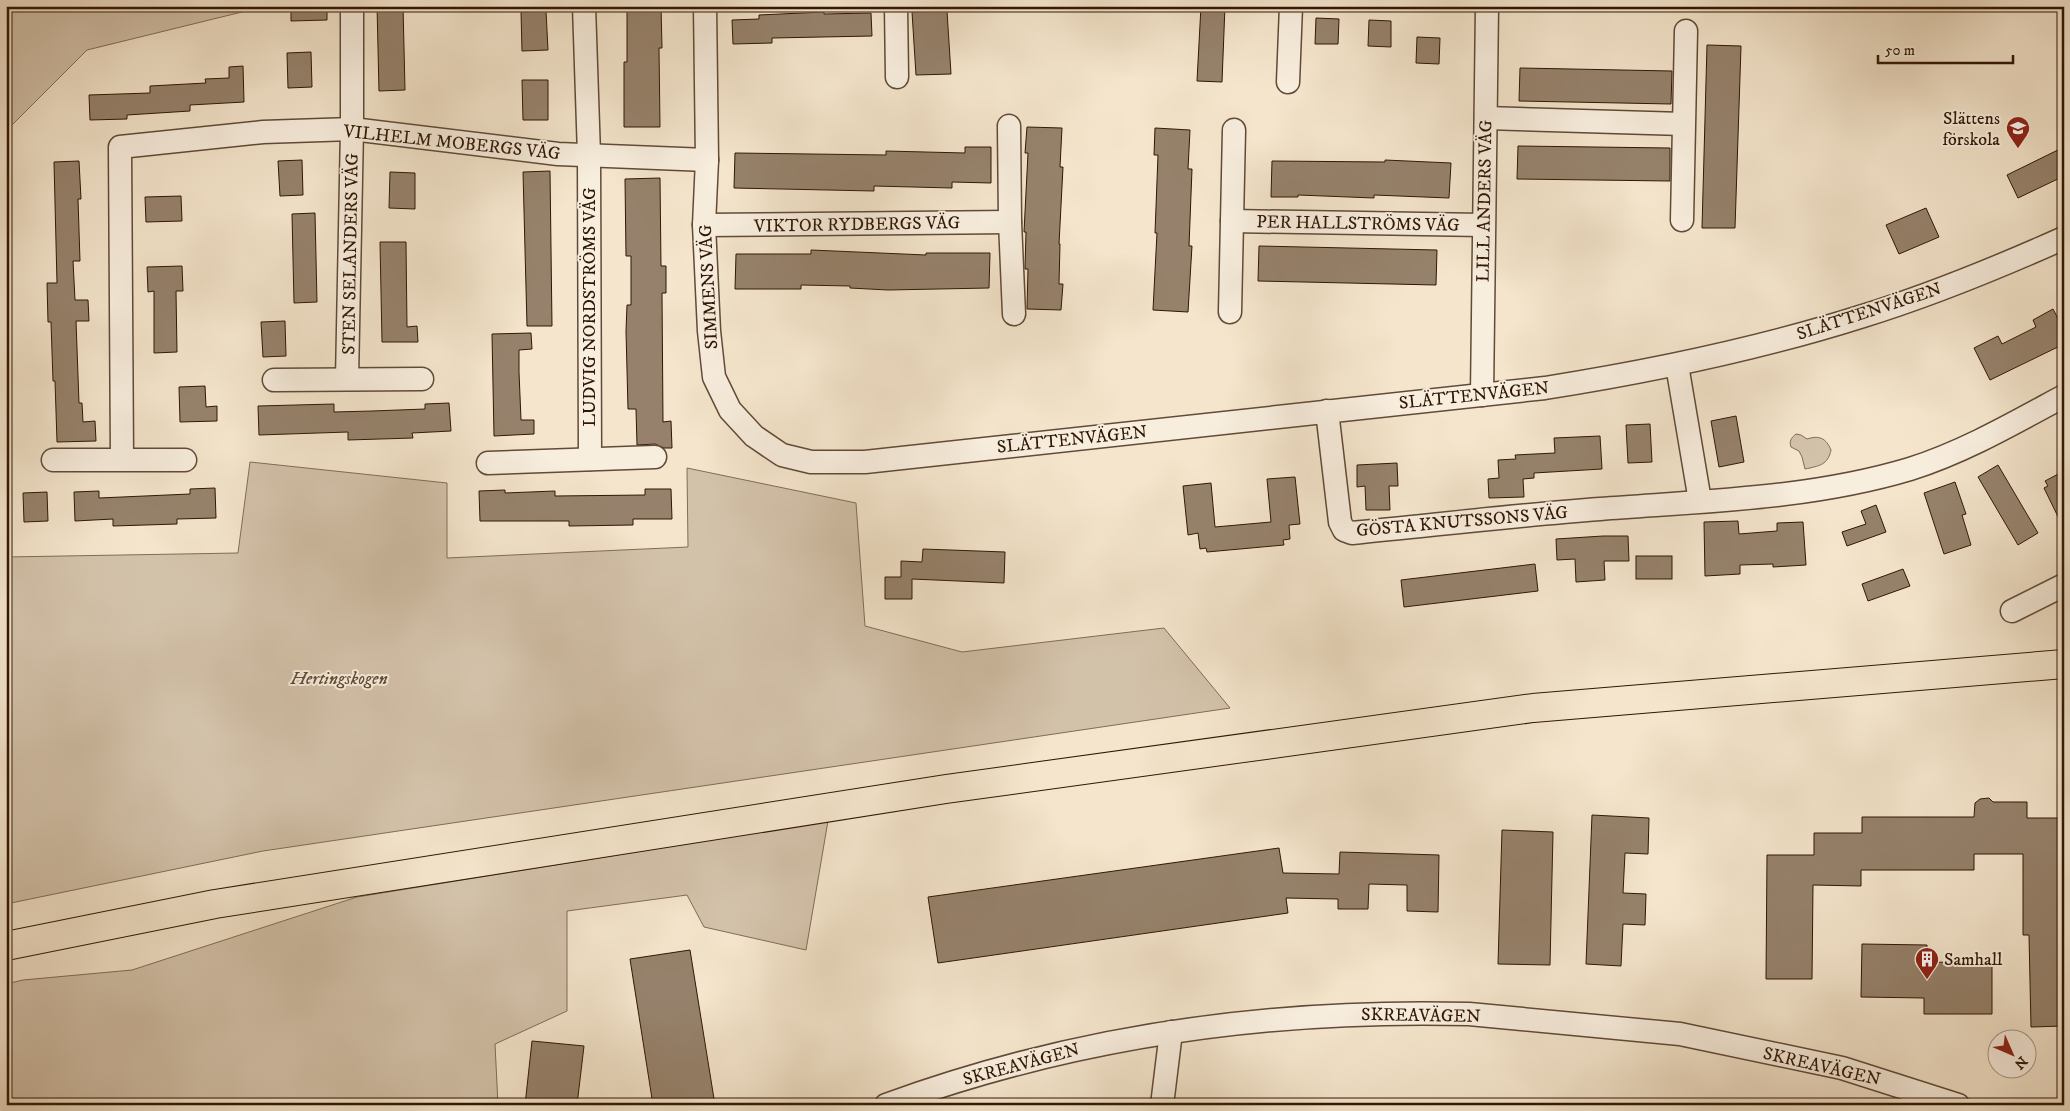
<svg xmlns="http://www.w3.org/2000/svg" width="2070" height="1111" font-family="'IM FELL DW Pica',serif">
  <rect width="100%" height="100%" fill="#f4e5cc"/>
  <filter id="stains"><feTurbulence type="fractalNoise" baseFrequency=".004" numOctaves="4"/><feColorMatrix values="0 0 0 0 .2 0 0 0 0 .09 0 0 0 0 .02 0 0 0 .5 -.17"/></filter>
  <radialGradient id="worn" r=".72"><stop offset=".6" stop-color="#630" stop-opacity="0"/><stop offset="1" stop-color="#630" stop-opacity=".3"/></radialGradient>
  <!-- green -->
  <g fill="#d3c2aa" stroke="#826c58">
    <polygon points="6,6 247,6 246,11 87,50 6,131"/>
    <path d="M1796 434 1801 435 1807 439C1819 435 1826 438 1831 450 1828 465 1819 466 1805 469L1802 457 1799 451 1791 447C1789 441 1791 438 1796 434Z"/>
    <polygon points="250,462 447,483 447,558 688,547 687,468 856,503 865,626 962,652 1164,628 1230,708 263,851 6,904 6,557 238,553"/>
    <polygon points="828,821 806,950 704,927 687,895 567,911 567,1011 495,1044 498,1105 6,1105 6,984 23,980 132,970 357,897"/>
  </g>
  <!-- building -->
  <g fill="#96826c" stroke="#301705">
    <polygon points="291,6 327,6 327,20 291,21"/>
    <polygon points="377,6 403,6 405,90 379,91"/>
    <polygon points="627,6 661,6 662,48 659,48 660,127 624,127 624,62 627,62"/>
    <polygon points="1201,6 1225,6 1222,82 1197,81"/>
    <polygon points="546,11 548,50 522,51 521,12"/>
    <polygon points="947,11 951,74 916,75 912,12"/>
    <polygon points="824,12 824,14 871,13 872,36 772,38 772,43 733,44 732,20 759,19 759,15"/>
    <polygon points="1316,18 1339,19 1338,44 1315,44"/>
    <polygon points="1369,20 1391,21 1391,47 1368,46"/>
    <polygon points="1417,37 1440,38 1439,64 1416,63"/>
    <polygon points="1707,45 1741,46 1735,228 1702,228"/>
    <polygon points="311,52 312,87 288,88 287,53"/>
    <polygon points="243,66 244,102 190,105 190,111 127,115 127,119 90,120 89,95 150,93 150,86 206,83 205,79 229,78 229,67"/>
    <polygon points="1520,68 1672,71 1671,104 1519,101"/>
    <polygon points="522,80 548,80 548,120 523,120"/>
    <polygon points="1027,127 1062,128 1060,167 1063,167 1059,244 1060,244 1059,284 1063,284 1061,310 1027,309 1028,269 1025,269 1026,232 1024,232 1028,153 1025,153"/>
    <polygon points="1155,128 1190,130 1188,169 1192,169 1189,246 1192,246 1188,312 1153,310 1157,233 1155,233 1158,155 1154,155"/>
    <polygon points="1518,146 1670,148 1670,181 1517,179"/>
    <polygon points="965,147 991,147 991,183 952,182 952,188 874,186 874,191 734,188 735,153 886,155 886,151 965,153"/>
    <polygon points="2064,147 2064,176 2018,198 2007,175"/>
    <polygon points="302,160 303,195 280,196 278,161"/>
    <polygon points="1385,160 1451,163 1449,198 1374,195 1374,198 1298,195 1298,197 1271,197 1272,161 1385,162"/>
    <polygon points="79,161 81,199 78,199 80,261 73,261 75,300 88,300 89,321 76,321 79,403 82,403 83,422 95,421 96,441 57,442 55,381 53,381 51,322 48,322 47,283 57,283 54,162"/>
    <polygon points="550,171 552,326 527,326 523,172"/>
    <polygon points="390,172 415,173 415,209 389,208"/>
    <polygon points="660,178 661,266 666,266 666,293 662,293 663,422 671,421 672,448 664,448 655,444 637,445 636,409 628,409 626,331 627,305 631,305 631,256 626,256 625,179"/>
    <polygon points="181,196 182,221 146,222 145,197"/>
    <polygon points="1926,208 1939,237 1899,254 1886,225"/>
    <polygon points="315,213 317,302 294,303 292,214"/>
    <polygon points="380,242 406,242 407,327 417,326 418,342 382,342"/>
    <polygon points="1259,246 1437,250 1436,285 1258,281"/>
    <polygon points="811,250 926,255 926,253 990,253 989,288 888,290 850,288 850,286 801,285 801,289 735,289 736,254 811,254"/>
    <polygon points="182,266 183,291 176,291 177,352 154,353 154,291 148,292 147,267"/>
    <polygon points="2053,309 2064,330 2064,344 1990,380 1974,348 1998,336 2002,344 2036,327 2033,320"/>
    <polygon points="285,321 286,356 263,357 261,322"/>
    <polygon points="531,333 532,349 519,350 519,372 521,420 534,420 534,434 494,436 492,334"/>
    <polygon points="205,386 206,407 217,406 217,421 180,422 179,387"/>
    <polygon points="449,403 451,431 412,433 413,438 348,440 348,432 259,435 258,406 334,404 334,412 372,411 425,409 425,404"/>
    <polygon points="1736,416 1744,462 1719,467 1711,421"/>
    <polygon points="1650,424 1652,462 1628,463 1626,425"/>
    <polygon points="1600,436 1602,469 1534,473 1534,478 1523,479 1524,497 1489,498 1488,479 1499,478 1498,460 1516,459 1515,455 1555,453 1554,438"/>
    <polygon points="1397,463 1398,486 1389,486 1390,510 1366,510 1365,486 1357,487 1357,465"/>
    <polygon points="1998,465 2038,533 2018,545 1978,477"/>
    <polygon points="2064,471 2064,529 2044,488 2048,486 2045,481"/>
    <polygon points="1295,477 1300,524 1289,525 1290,539 1283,540 1284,545 1207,552 1206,548 1200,549 1198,533 1188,535 1183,486 1211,483 1215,527 1271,522 1267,479"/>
    <polygon points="1955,482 1966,514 1962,515 1971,545 1944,554 1924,493"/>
    <polygon points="215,488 216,518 177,519 177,524 113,526 113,519 75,521 74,492 99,491 99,498 190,494 190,489"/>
    <polygon points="645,489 671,489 672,519 633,519 633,525 569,526 569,521 480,521 479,491 505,490 505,493 555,491 555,496 645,495"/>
    <polygon points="47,492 48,521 24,522 23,493"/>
    <polygon points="1876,505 1886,532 1847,546 1842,532 1866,524 1861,511"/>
    <polygon points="1738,521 1739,534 1777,531 1777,523 1803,522 1806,565 1773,567 1773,564 1740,565 1740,574 1705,576 1704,522"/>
    <polygon points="1603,536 1628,536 1629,561 1604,561 1605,580 1576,582 1575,559 1557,560 1556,539"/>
    <polygon points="923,549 1005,552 1004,583 912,579 912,599 885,599 885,577 901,577 901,561 922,562"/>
    <rect x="1636" y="556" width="36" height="23"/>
    <polygon points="1535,564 1538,591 1404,607 1401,580"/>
    <polygon points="1903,569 1910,586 1868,601 1862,584"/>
    <polygon points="1989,798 1993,802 2027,802 2027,818 2064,818 2064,1026 2031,1027 2029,935 2023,935 2023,854 1974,854 1974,870 1861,870 1861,886 1813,885 1812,979 1766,979 1767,855 1814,855 1814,833 1862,833 1862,817 1974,817 1975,803 1980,799"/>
    <polygon points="1592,815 1649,818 1648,854 1625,853 1623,893 1646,894 1645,925 1623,924 1621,966 1586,964"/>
    <polygon points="1502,830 1553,832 1550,965 1498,964"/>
    <polygon points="1279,848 1283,873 1339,874 1340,852 1439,855 1438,912 1407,911 1407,885 1369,884 1368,909 1338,909 1338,899 1286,898 1288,913 938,963 928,897"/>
    <polygon points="1862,944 1927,945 1927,962 1992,963 1992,1014 1924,1014 1924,998 1861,997"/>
    <polygon points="690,950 715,1105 653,1105 630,959"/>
    <polygon points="532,1041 584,1046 577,1105 525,1105"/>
  </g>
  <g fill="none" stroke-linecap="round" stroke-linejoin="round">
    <!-- minor casing -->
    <g stroke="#614a37" stroke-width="25">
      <g id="minor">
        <polyline points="584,6 589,155 590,459"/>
        <path d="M705 6 707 160 704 225 709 331 714 377 730 410 754 436 782 455 811 462H865L1545 388C1653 371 1759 349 1863 316 1931 295 1999 267 2064 238"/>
        <polyline points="896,6 897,77"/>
        <polyline points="1288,82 1291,6"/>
        <polyline points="1486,118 1683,124"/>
        <polyline points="1009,126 1010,222 1014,314"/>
        <polyline points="1682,220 1686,31"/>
        <polyline points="1232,221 1483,225"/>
        <polyline points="704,225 1010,222"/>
        <polyline points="1230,312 1234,130"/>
        <polyline points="1677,365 1700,501"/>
        <polyline points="347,379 352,129 352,6"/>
        <polyline points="274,380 422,379"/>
        <polyline points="1482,395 1487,6"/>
        <path d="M1327 411 1340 522 1344 530 1352 533C1435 525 1518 515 1600 509 1704 501 1810 499 1910 469 1964 452 2014 423 2064 396"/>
        <polyline points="122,459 120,147 263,132 352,129 558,154 707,160"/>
        <polyline points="53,460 185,460"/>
        <polyline points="488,463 655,457"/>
        <polyline points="2012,611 2064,585"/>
        <path d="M886 1105C1072 1037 1271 1009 1469 1014L1680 1034 1842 1068 1958 1105"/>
        <polyline points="1162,1105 1171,1032"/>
      </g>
    </g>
    <!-- major casing -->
    <g stroke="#301705" stroke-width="30">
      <polyline id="major" points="6,946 215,904 946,789 1533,708 2064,664"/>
    </g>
    <!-- minor -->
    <use href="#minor" stroke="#f8eede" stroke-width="22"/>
    <!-- major -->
    <use href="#major" stroke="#f4e5cc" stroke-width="28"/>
  </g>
  <!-- icons -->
  <defs>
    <g id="school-pin" transform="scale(1.25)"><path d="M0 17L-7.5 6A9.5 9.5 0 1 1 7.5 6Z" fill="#8f2418" stroke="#f8eede"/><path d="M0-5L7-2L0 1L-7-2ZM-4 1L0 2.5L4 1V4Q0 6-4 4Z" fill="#fff"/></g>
    <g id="building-pin" transform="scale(1.25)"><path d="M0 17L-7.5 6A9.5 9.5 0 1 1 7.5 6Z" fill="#8f2418" stroke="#f8eede"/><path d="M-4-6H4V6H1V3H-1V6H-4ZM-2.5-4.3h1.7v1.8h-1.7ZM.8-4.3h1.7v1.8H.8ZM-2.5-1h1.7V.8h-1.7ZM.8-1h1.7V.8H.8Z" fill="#fff"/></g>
  </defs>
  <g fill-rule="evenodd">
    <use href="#school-pin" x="2018" y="128"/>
    <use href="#building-pin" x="1927" y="959"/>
  </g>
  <g text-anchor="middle" stroke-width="4" stroke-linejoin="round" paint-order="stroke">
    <!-- poi labels -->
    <g font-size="18" fill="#301705" stroke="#f8eede" text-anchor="end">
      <text x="2000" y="124">Slättens<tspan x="2000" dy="21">förskola</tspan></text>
      <text x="1944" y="965" text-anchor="start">Samhall</text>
    </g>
    <!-- street labels -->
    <g font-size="18" fill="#301705" stroke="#f8eede">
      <text transform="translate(452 142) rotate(6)" y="6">VILHELM MOBERGS VÄG</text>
      <text transform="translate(1484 201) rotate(-89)" y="6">LILL ANDERS VÄG</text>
      <text transform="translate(1358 223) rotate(1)" y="6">PER HALLSTRÖMS VÄG</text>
      <text transform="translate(857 224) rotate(-1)" y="6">VIKTOR RYDBERGS VÄG</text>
      <text transform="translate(350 254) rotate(-89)" y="6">STEN SELANDERS VÄG</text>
      <text transform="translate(708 287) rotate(-93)" y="6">SIMMENS VÄG</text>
      <text transform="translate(589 307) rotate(-90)" y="6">LUDVIG NORDSTRÖMS VÄG</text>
      <text transform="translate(1869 311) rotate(-18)" y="6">SLÄTTENVÄGEN</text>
      <text transform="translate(1474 395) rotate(-6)" y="6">SLÄTTENVÄGEN</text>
      <text transform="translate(1072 439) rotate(-6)" y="6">SLÄTTENVÄGEN</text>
      <text transform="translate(1462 521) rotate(-5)" y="6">GÖSTA KNUTSSONS VÄG</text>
      <text transform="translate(1421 1015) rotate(1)" y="6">SKREAVÄGEN</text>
      <text transform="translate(1021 1064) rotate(-15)" y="6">SKREAVÄGEN</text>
      <text transform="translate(1822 1066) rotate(13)" y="6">SKREAVÄGEN</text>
    </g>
    <!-- park labels -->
    <g font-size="18" font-style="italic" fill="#614a37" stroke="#f8eede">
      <text x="339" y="684">Hertingskogen</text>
    </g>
  </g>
  <!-- margin -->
  <rect width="2070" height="1111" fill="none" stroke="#f4e5cc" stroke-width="25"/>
  <rect x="8" y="8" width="2055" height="1096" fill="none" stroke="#301705" stroke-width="2.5"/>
  <rect x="12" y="12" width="2045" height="1086" fill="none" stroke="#301705"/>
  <!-- north arrow -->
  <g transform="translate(2012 1054) rotate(135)"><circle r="24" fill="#f8eede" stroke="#a89887"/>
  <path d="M0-4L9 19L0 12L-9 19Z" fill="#8f2418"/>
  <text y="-8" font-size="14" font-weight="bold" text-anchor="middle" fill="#301705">N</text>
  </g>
  <!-- scale -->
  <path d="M1878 55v8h135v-8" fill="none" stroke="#301705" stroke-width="2.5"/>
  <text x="1885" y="55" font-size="15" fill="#301705" stroke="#f8eede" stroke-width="4" paint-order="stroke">50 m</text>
  <rect width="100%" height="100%" filter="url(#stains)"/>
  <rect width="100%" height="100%" fill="url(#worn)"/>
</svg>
